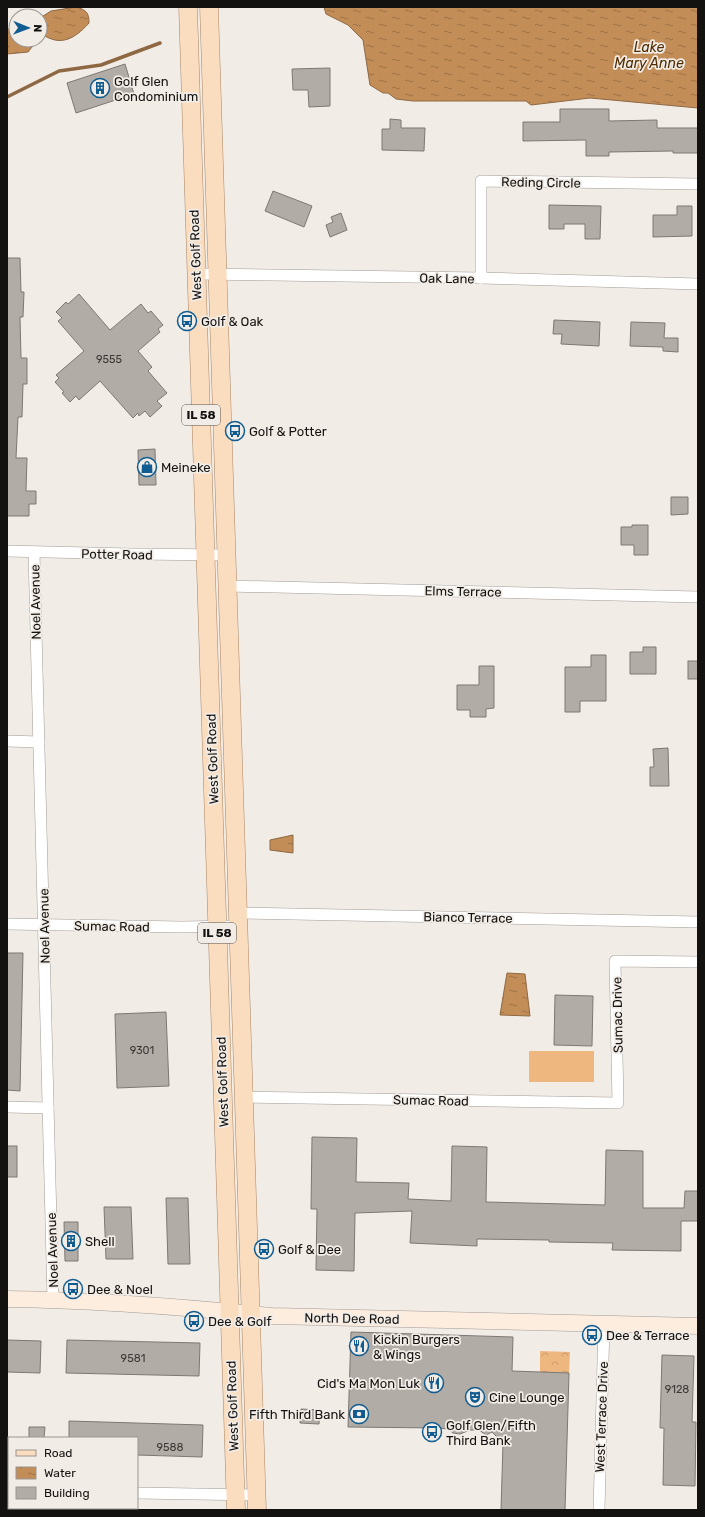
<svg xmlns="http://www.w3.org/2000/svg" width="705" height="1517" font-family="Rubik,sans-serif">
  <defs>
    <pattern id="park-crowns" width="20" height="18" patternUnits="userSpaceOnUse"><rect width="20" height="18" fill="#efb780"/><path d="M2 6a3 3 0 1 1 6 0M12 15a3 3 0 1 1 6 0" fill="none" stroke="#cc9c6e"/></pattern>
    <pattern id="water-ripples" width="26" height="14" patternUnits="userSpaceOnUse"><rect width="26" height="14" fill="#c38d58"/><path d="M2 4q2-2 4 0t4 0M15 11q2-2 4 0t4 0" fill="none" stroke="#9d7247"/></pattern>
  </defs>
  <rect width="100%" height="100%" fill="#f2ece6"/>
  <!-- grass -->
  <rect fill="#efb780" x="529" y="1051" width="65" height="31"/>
  <!-- park -->
  <polygon fill="url(#park-crowns)" points="540,1351 570,1352 569,1373 540,1372"/>
  <!-- water -->
  <g fill="url(#water-ripples)" stroke="#8e6842">
    <path d="M76 7C86 10 89 12 89 23 81 32 69 43 55 40 50 39 45 36 40 34V18L51 11Z"/>
    <polygon points="324,7 698,7 698,108 590,98 531,105 526,101 413,101 396,99 388,93 383,93 370,85 363,40 348,25 326,14"/>
    <polygon points="7,29 16,29 16,40 32,40 32,47 28,52 7,54"/>
    <polygon points="293,835 293,853 270,850 270,840"/>
    <polygon points="507,973 525,974 530,1016 500,1015"/>
  </g>
  <g fill="none" stroke-linecap="round" stroke-linejoin="round">
    <!-- stream -->
    <polyline stroke="#8e6842" stroke-width="3.5" points="7,97 59,71 101,65 160,43"/>
  </g>
  <!-- building -->
  <g fill="#b1aca6" stroke="#7d7873">
    <polygon points="125,64 134,94 76,113 67,83"/>
    <polygon points="330,68 330,106 309,107 308,90 293,90 292,69"/>
    <polygon points="560,109 609,109 609,121 657,120 657,128 698,128 698,153 673,153 673,151 609,152 609,156 586,156 586,140 523,141 523,122 560,122"/>
    <polygon points="390,119 401,120 401,128 425,128 424,151 382,150 382,129 390,129"/>
    <polygon points="273,191 312,206 304,227 265,211"/>
    <polygon points="549,205 601,206 600,239 585,239 585,224 564,224 564,229 549,229"/>
    <polygon points="677,206 692,206 692,236 653,237 653,215 677,215"/>
    <polygon points="341,213 347,230 330,237 326,225 333,222 331,217"/>
    <polygon points="7,258 20,258 21,292 24,292 23,317 20,317 21,358 27,358 27,384 23,384 22,417 18,417 16,458 27,458 26,491 36,491 36,504 29,504 29,516 7,516"/>
    <polygon points="79,294 110,330 141,304 148,313 151,311 163,325 158,329 160,332 138,351 152,367 148,371 167,393 157,401 162,406 150,417 145,411 139,416 138,413 133,418 100,381 79,400 76,396 70,402 62,393 64,392 55,382 59,378 56,375 84,351 58,321 62,318 56,312 66,302 68,304"/>
    <polygon points="554,320 600,322 599,346 561,344 562,334 553,334"/>
    <polygon points="631,322 665,323 664,338 678,338 678,352 663,351 663,347 630,346"/>
    <polygon points="155,449 156,485 139,485 138,450"/>
    <polygon points="671,497 688,497 688,514 671,515"/>
    <polygon points="632,525 648,525 648,555 634,555 634,545 621,545 621,527 632,527"/>
    <polygon points="643,647 656,647 656,674 630,674 630,652 643,652"/>
    <polygon points="591,655 606,655 606,701 580,701 580,712 565,712 565,667 591,667"/>
    <rect x="688" y="661" width="10" height="18"/>
    <polygon points="479,666 494,666 494,708 486,709 486,717 470,717 470,710 457,710 457,685 479,685"/>
    <polygon points="668,748 669,786 650,786 650,767 654,767 653,749"/>
    <polygon points="7,953 23,953 20,1091 7,1090"/>
    <polygon points="555,995 593,996 592,1046 554,1045"/>
    <polygon points="166,1012 169,1086 117,1088 115,1014"/>
    <polygon points="312,1137 357,1138 356,1182 409,1183 408,1199 451,1201 452,1146 487,1147 486,1202 605,1205 606,1150 643,1151 643,1208 684,1208 685,1191 698,1191 698,1221 681,1221 681,1251 612,1250 613,1243 549,1242 549,1240 477,1239 477,1246 410,1243 412,1211 355,1213 354,1271 316,1270 317,1209 311,1209"/>
    <rect x="7" y="1146" width="10" height="31"/>
    <polygon points="166,1198 188,1198 190,1264 168,1264"/>
    <polygon points="104,1207 131,1207 133,1259 106,1259"/>
    <polygon points="64,1222 78,1222 78,1261 65,1261"/>
    <polygon points="351,1332 513,1337 512,1371 569,1373 565,1510 501,1510 503,1443 492,1432 486,1435 479,1430 470,1430 460,1434 453,1433 448,1429 438,1428 348,1427"/>
    <polygon points="7,1340 41,1341 40,1373 7,1372"/>
    <polygon points="67,1340 200,1343 199,1376 66,1373"/>
    <polygon points="662,1355 694,1356 692,1422 696,1422 695,1486 663,1485 664,1428 660,1428"/>
    <polygon points="301,1409 320,1410 319,1424 300,1423"/>
    <polygon points="69,1421 203,1425 202,1457 137,1455 137,1438 69,1438"/>
    <polygon points="29,1427 45,1427 44,1438 29,1438"/>
  </g>
  <g fill="none" stroke-linecap="round" stroke-linejoin="round">
    <!-- street casing -->
    <g stroke="#a29c97" stroke-width="12">
      <g id="street">
        <polyline points="196,274 481,278 698,284"/>
        <polyline points="481,278 481,181 698,184"/>
        <polyline points="7,551 131,554 227,555"/>
        <polyline points="34,552 53,1300"/>
        <polyline points="228,586 698,597"/>
        <polyline points="7,741 39,742"/>
        <polyline points="238,913 698,922"/>
        <polyline points="7,924 182,927 239,926"/>
        <polyline points="244,1097 618,1103 615,961 698,962"/>
        <polyline points="7,1107 48,1108"/>
        <polyline points="7,1491 9,1491"/>
        <polyline points="137,1493 257,1495"/>
        <polyline points="599,1510 604,1324"/>
      </g>
    </g>
    <!-- secondary casing -->
    <g stroke="#a29c97" stroke-width="17">
      <path id="secondary" d="M7 1299C96 1300 184 1307 272 1316L698 1326"/>
    </g>
    <!-- primary casing -->
    <g stroke="#a78665" stroke-width="19">
      <g id="primary">
        <polyline points="188,7 236,1510"/>
        <polyline points="209,7 257,1510"/>
      </g>
    </g>
    <!-- street -->
    <use href="#street" stroke="#fff" stroke-width="11"/>
    <!-- secondary -->
    <use href="#secondary" stroke="#fceddf" stroke-width="16"/>
    <!-- primary -->
    <use href="#primary" stroke="#fadcbe" stroke-width="18"/>
  </g>
  <!-- icons -->
  <defs>
    <g id="building-ring" transform="scale(1)"><circle r="9.5" fill="#f2ece6" stroke="#115c90" stroke-width="1.5"/><path d="M-4-6H4V6H1V3H-1V6H-4ZM-2.5-4.3h1.7v1.8h-1.7ZM.8-4.3h1.7v1.8H.8ZM-2.5-1h1.7V.8h-1.7ZM.8-1h1.7V.8H.8Z" fill="#115c90"/></g>
    <g id="bus-ring" transform="scale(1)"><circle r="9.5" fill="#f2ece6" stroke="#115c90" stroke-width="1.5"/><path d="M-5-6H5V4H4V6H2V4H-2V6H-4V4H-5ZM-3.5-4V0h7V-4ZM-3.5 1.2v1.5H-2V1.2ZM2 1.2v1.5H3.5V1.2Z" fill="#115c90"/></g>
    <g id="shop-ring" transform="scale(1)"><circle r="9.5" fill="#f2ece6" stroke="#115c90" stroke-width="1.5"/><path d="M-5-2.5h2.3a2.7 3.5 0 0 1 5.4 0H5L5.5 6h-11ZM-1.5-2.5h3a1.5 2.3 0 0 0-3 0Z" fill="#115c90"/></g>
    <g id="restaurant-ring" transform="scale(1)"><circle r="9.5" fill="#f2ece6" stroke="#115c90" stroke-width="1.5"/><path d="M-5-6h1v4h1v-4h1v4h1v-4h1v5L-1.5 .5V6h-2V.5L-5-1ZM5-6V6H3V1.5H1.5Q1.5-4 5-6Z" fill="#115c90"/></g>
    <g id="theatre-ring" transform="scale(1)"><circle r="9.5" fill="#f2ece6" stroke="#115c90" stroke-width="1.5"/><path d="M-5-5.5Q0-4 5-5.5V0Q5 5 0 6Q-5 5-5 0ZM-3.3-2.5H-1v1.5H-3.3ZM1-2.5H3.3v1.5H1ZM-2.8 1Q0 5.5 2.8 1Z" fill="#115c90"/></g>
    <g id="bank-ring" transform="scale(1)"><circle r="9.5" fill="#f2ece6" stroke="#115c90" stroke-width="1.5"/><path d="M-6-4H6V4H-6ZM0-2.3a2.3 2.3 0 1 0 0 4.6a2.3 2.3 0 1 0 0-4.6Z" fill="#115c90"/></g>
  </defs>
  <g fill-rule="evenodd">
    <use href="#building-ring" x="100" y="88"/>
    <use href="#bus-ring" x="187" y="321"/>
    <use href="#bus-ring" x="235" y="431"/>
    <use href="#shop-ring" x="147" y="467"/>
    <use href="#building-ring" x="71" y="1241"/>
    <use href="#bus-ring" x="264" y="1249"/>
    <use href="#bus-ring" x="73" y="1289"/>
    <use href="#bus-ring" x="194" y="1321"/>
    <use href="#bus-ring" x="592" y="1335"/>
    <use href="#restaurant-ring" x="359" y="1346"/>
    <use href="#restaurant-ring" x="434" y="1383"/>
    <use href="#theatre-ring" x="475" y="1397"/>
    <use href="#bank-ring" x="359" y="1414"/>
    <use href="#bus-ring" x="432" y="1432"/>
  </g>
  <g text-anchor="middle" stroke-width="3.5" stroke-linejoin="round" paint-order="stroke">
    <!-- number labels -->
    <g font-size="11" fill="#3b3836">
      <text x="109" y="363">9555</text>
      <text x="142" y="1054">9301</text>
      <text x="133" y="1362">9581</text>
      <text x="677" y="1393">9128</text>
      <text x="170" y="1451">9588</text>
    </g>
    <!-- shield labels -->
    <g fill="#f2ece6" stroke="#575350" stroke-width="1">
      <rect x="182" y="405" width="38" height="20" rx="3"/>
      <rect x="198" y="923" width="38" height="20" rx="3"/>
    </g>
    <g font-size="12" font-weight="bold" fill="#141210">
      <text x="201" y="419">IL 58</text>
      <text x="217" y="937">IL 58</text>
    </g>
    <!-- poi labels -->
    <g font-size="13" fill="#141210" stroke="#f2ece6" text-anchor="start">
      <text x="114" y="86">Golf Glen<tspan x="114" dy="15">Condominium</tspan></text>
      <text x="201" y="326">Golf &amp; Oak</text>
      <text x="249" y="436">Golf &amp; Potter</text>
      <text x="161" y="472">Meineke</text>
      <text x="85" y="1246">Shell</text>
      <text x="278" y="1254">Golf &amp; Dee</text>
      <text x="87" y="1294">Dee &amp; Noel</text>
      <text x="208" y="1326">Dee &amp; Golf</text>
      <text x="606" y="1340">Dee &amp; Terrace</text>
      <text x="373" y="1344">Kickin Burgers<tspan x="373" dy="15">&amp; Wings</tspan></text>
      <text x="420" y="1388" text-anchor="end">Cid's Ma Mon Luk</text>
      <text x="489" y="1402">Cine Lounge</text>
      <text x="345" y="1419" text-anchor="end">Fifth Third Bank</text>
      <text x="446" y="1430">Golf Glen/Fifth<tspan x="446" dy="15">Third Bank</tspan></text>
    </g>
    <!-- street labels -->
    <g font-size="13" fill="#141210" stroke="#f2ece6">
      <text transform="translate(541 182) rotate(1)" y="5">Reding Circle</text>
      <text transform="translate(195 255) rotate(-92)" y="5">West Golf Road</text>
      <text transform="translate(447 278) rotate(1)" y="5">Oak Lane</text>
      <text transform="translate(117 554) rotate(1)" y="5">Potter Road</text>
      <text transform="translate(463 591) rotate(1)" y="5">Elms Terrace</text>
      <text transform="translate(35 602) rotate(-91)" y="5">Noel Avenue</text>
      <text transform="translate(212 759) rotate(-92)" y="5">West Golf Road</text>
      <text transform="translate(468 917) rotate(1)" y="5">Bianco Terrace</text>
      <text transform="translate(44 926) rotate(-91)" y="5">Noel Avenue</text>
      <text transform="translate(112 926) rotate(1)" y="5">Sumac Road</text>
      <text transform="translate(617 1015) rotate(-91)" y="5">Sumac Drive</text>
      <text transform="translate(222 1082) rotate(-92)" y="5">West Golf Road</text>
      <text transform="translate(431 1100) rotate(1)" y="5">Sumac Road</text>
      <text transform="translate(52 1250) rotate(-92)" y="5">Noel Avenue</text>
      <text transform="translate(352 1318) rotate(1)" y="5">North Dee Road</text>
      <text transform="translate(232 1406) rotate(-92)" y="5">West Golf Road</text>
      <text transform="translate(601 1417) rotate(-88)" y="5">West Terrace Drive</text>
    </g>
    <!-- water labels -->
    <g font-size="14" font-style="italic" fill="#4f2b00" stroke="#f2ece6">
      <text x="649" y="52">Lake<tspan x="649" dy="16">Mary Anne</tspan></text>
    </g>
  </g>
  <!-- border -->
  <rect width="705" height="1517" fill="none" stroke="#141210" stroke-width="16"/>
  <!-- legend -->
  <rect x="8" y="1437" width="130" height="72" fill="#f2ece6" stroke="#999590"/>
  <rect x="16" y="1450" width="20" height="6" fill="#fadcbe" stroke="#999590"/>
  <text x="44" y="1457" font-size="12" fill="#141210">Road</text>
  <rect x="16" y="1467" width="20" height="12" fill="url(#water-ripples)" stroke="#999590"/>
  <text x="44" y="1477" font-size="12" fill="#141210">Water</text>
  <rect x="16" y="1487" width="20" height="12" fill="#b1aca6" stroke="#999590"/>
  <text x="44" y="1497" font-size="12" fill="#141210">Building</text>
  <!-- north arrow -->
  <g transform="translate(28 28) rotate(91)"><circle r="19" fill="#f2ece6" stroke="#999590"/>
  <path d="M0-3L7 15L0 10L-7 15Z" fill="#115c90"/>
  <text y="-6" font-size="11" font-weight="bold" text-anchor="middle" fill="#141210">N</text>
  </g>
</svg>
